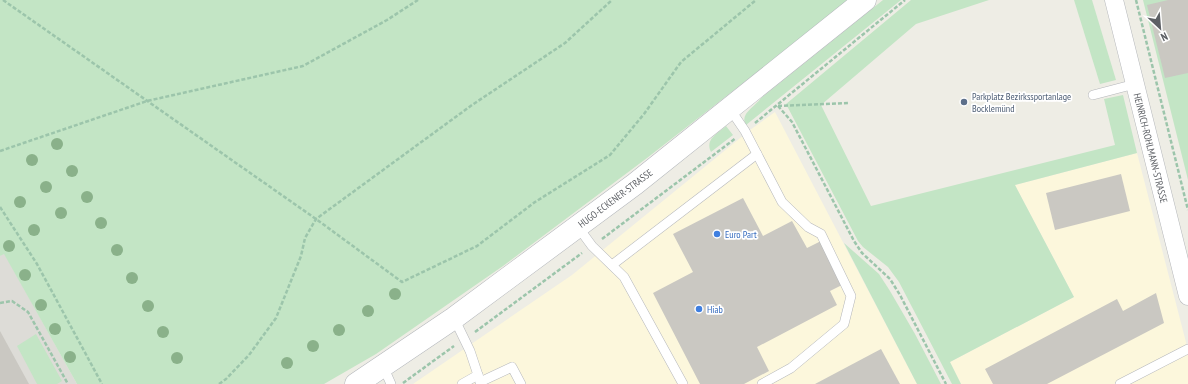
<svg xmlns="http://www.w3.org/2000/svg" width="1188" height="384" font-family="'PT Sans Narrow',sans-serif">
  <rect width="100%" height="100%" fill="#eeede5"/>
  <!-- commercial -->
  <g fill="#fcf7dc">
    <polygon points="775,112 917,384 413,384 572,275 750,130"/>
    <polygon points="1137,153 1188,350 1188,384 961,384 950,362 1074,297 1015,185"/>
  </g>
  <!-- industrial -->
  <polygon fill="#dddcd7" points="4,253 77,384 0,384 0,256"/>
  <!-- green -->
  <g fill="#c3e5c5">
    <polygon points="0,0 848,0 819,24 647,158 503,266 376,354 324,384 77,384 4,254 0,256"/>
    <path d="M883 0H901L746 125C739 114 755 107 761 98Z"/>
    <polygon points="911,0 989,0 916,24 821,105 871,206 1115,145 1104,99 1123,95 1137,153 1015,185 1074,297 950,362 961,384 952,384 899,282 888,267 863,247 858,241 786,104"/>
    <polygon points="1074,0 1092,0 1116,80 1100,84"/>
    <polygon points="1143,0 1188,0 1188,180"/>
    <path d="M726 126 733 135 711 152C705 139 717 134 726 126Z"/>
    <polygon points="844,243 879,274 890,291 915,334 941,384 917,384"/>
    <polygon points="36,334 62,381 57,384 37,384 17,346"/>
  </g>
  <!-- building -->
  <g fill="#cac8c2">
    <polygon points="1168,0 1188,0 1188,73 1165,78 1147,5"/>
    <polygon points="1121,174 1130,211 1055,230 1046,193"/>
    <polygon points="743,198 763,236 792,221 807,248 821,241 844,284 830,291 837,305 757,347 769,371 744,384 700,384 653,293 693,272 673,234"/>
    <polygon points="1156,293 1164,323 1047,384 993,384 985,369 1117,299 1123,311"/>
    <polygon points="0,331 29,384 0,384"/>
    <polygon points="881,349 900,384 815,384"/>
  </g>
  <g fill="none" stroke-linecap="round" stroke-linejoin="round">
    <!-- lane casing -->
    <g stroke="#b5b7bb" stroke-width="10">
      <g id="lane">
        <polyline points="1093,95 1135,84"/>
        <polyline points="730,109 745,131 782,202 808,227 821,234 851,296 844,324 791,368 762,384"/>
        <polyline points="578,227 592,246 624,277 683,384"/>
        <polyline points="612,265 757,154"/>
        <polyline points="454,318 470,351 481,384"/>
        <polyline points="383,366 391,384"/>
        <polyline points="480,382 512,367 521,384"/>
        <polyline points="462,384 478,375"/>
        <polyline points="1120,384 1188,349"/>
      </g>
    </g>
    <!-- street casing -->
    <g stroke="#b5b7bb" stroke-width="19">
      <polyline id="street" points="1114,0 1188,296"/>
    </g>
    <!-- secondary casing -->
    <g stroke="#b4b7bc" stroke-width="23">
      <polyline id="secondary" points="356,384 454,318 635,184 865,0"/>
    </g>
    <!-- path -->
    <g stroke="#9cc5ab" stroke-width="2.5" stroke-dasharray="4 2" stroke-linecap="butt">
      <polyline points="3,0 316,219 402,282 477,246 535,202 610,155 644,114 681,62 756,0"/>
      <polyline points="1136,0 1188,210"/>
      <polyline points="778,106 792,122 854,241 862,253 890,279 900,295 946,384"/>
      <polyline points="778,106 848,103"/>
      <polyline points="755,123 905,0"/>
      <polyline points="0,151 147,101 303,66 387,20 418,0"/>
      <polyline points="0,207 37,264 102,384"/>
      <polyline points="602,239 736,138"/>
      <polyline points="0,303 12,301 28,312 68,384"/>
      <polyline points="475,332 582,253"/>
      <polyline points="403,383 454,346"/>
      <polyline points="219,384 226,379 249,355 276,318 301,256 305,238 316,219 472,105 565,43 612,0"/>
    </g>
    <!-- lane -->
    <use href="#lane" stroke="#fff" stroke-width="9"/>
    <!-- street -->
    <use href="#street" stroke="#fff" stroke-width="18"/>
    <!-- secondary -->
    <use href="#secondary" stroke="#fff" stroke-width="22"/>
  </g>
  <!-- trees -->
  <g fill="#8ab18a">
    <circle cx="57" cy="144" r="6"/>
    <circle cx="32" cy="160" r="6"/>
    <circle cx="72" cy="171" r="6"/>
    <circle cx="46" cy="187" r="6"/>
    <circle cx="87" cy="197" r="6"/>
    <circle cx="20" cy="202" r="6"/>
    <circle cx="61" cy="213" r="6"/>
    <circle cx="101" cy="223" r="6"/>
    <circle cx="34" cy="230" r="6"/>
    <circle cx="9" cy="246" r="6"/>
    <circle cx="117" cy="250" r="6"/>
    <circle cx="25" cy="275" r="6"/>
    <circle cx="132" cy="278" r="6"/>
    <circle cx="395" cy="294" r="6"/>
    <circle cx="41" cy="305" r="6"/>
    <circle cx="148" cy="306" r="6"/>
    <circle cx="368" cy="311" r="6"/>
    <circle cx="55" cy="329" r="6"/>
    <circle cx="339" cy="330" r="6"/>
    <circle cx="163" cy="332" r="6"/>
    <circle cx="313" cy="346" r="6"/>
    <circle cx="70" cy="357" r="6"/>
    <circle cx="177" cy="358" r="6"/>
    <circle cx="287" cy="363" r="6"/>
  </g>
  <!-- markers -->
  <circle fill="#5c6f8a" stroke="#fff" stroke-width="1.5" cx="964" cy="102" r="4"/>
  <g fill="#3f7fe0" stroke="#fff" stroke-width="1.5">
    <circle cx="717" cy="234" r="4"/>
    <circle cx="699" cy="309" r="4"/>
  </g>
  <g text-anchor="middle" stroke-width="3.5" stroke-linejoin="round" paint-order="stroke">
    <!-- service labels -->
    <g font-size="10" fill="#4e5e75" stroke="#fff" text-anchor="start">
      <text x="972" y="100">Parkplatz Bezirkssportanlage<tspan x="972" dy="12">Bocklemünd</tspan></text>
    </g>
    <!-- street labels -->
    <g font-size="10" fill="#5d6065" stroke="#fff">
      <text transform="translate(1151 148) rotate(76)" y="4">HEINRICH-ROHLMANN-STRASSE</text>
      <text transform="translate(615 198) rotate(-37)" y="4">HUGO-ECKENER-STRASSE</text>
    </g>
    <!-- shop labels -->
    <g font-size="10" fill="#366cbe" stroke="#fff" text-anchor="start">
      <text x="725" y="238">Euro Part</text>
      <text x="707" y="313">Hiab</text>
    </g>
  </g>
  <!-- north arrow -->
  <g transform="translate(1160 28) rotate(154)" stroke="#ffffff" stroke-width="3" paint-order="stroke">
  <path d="M0-3L7 15L0 10L-7 15Z" fill="#5d6065"/>
  <text y="-6" font-size="11" font-weight="bold" text-anchor="middle" fill="#5d6065">N</text>
  </g>
</svg>
